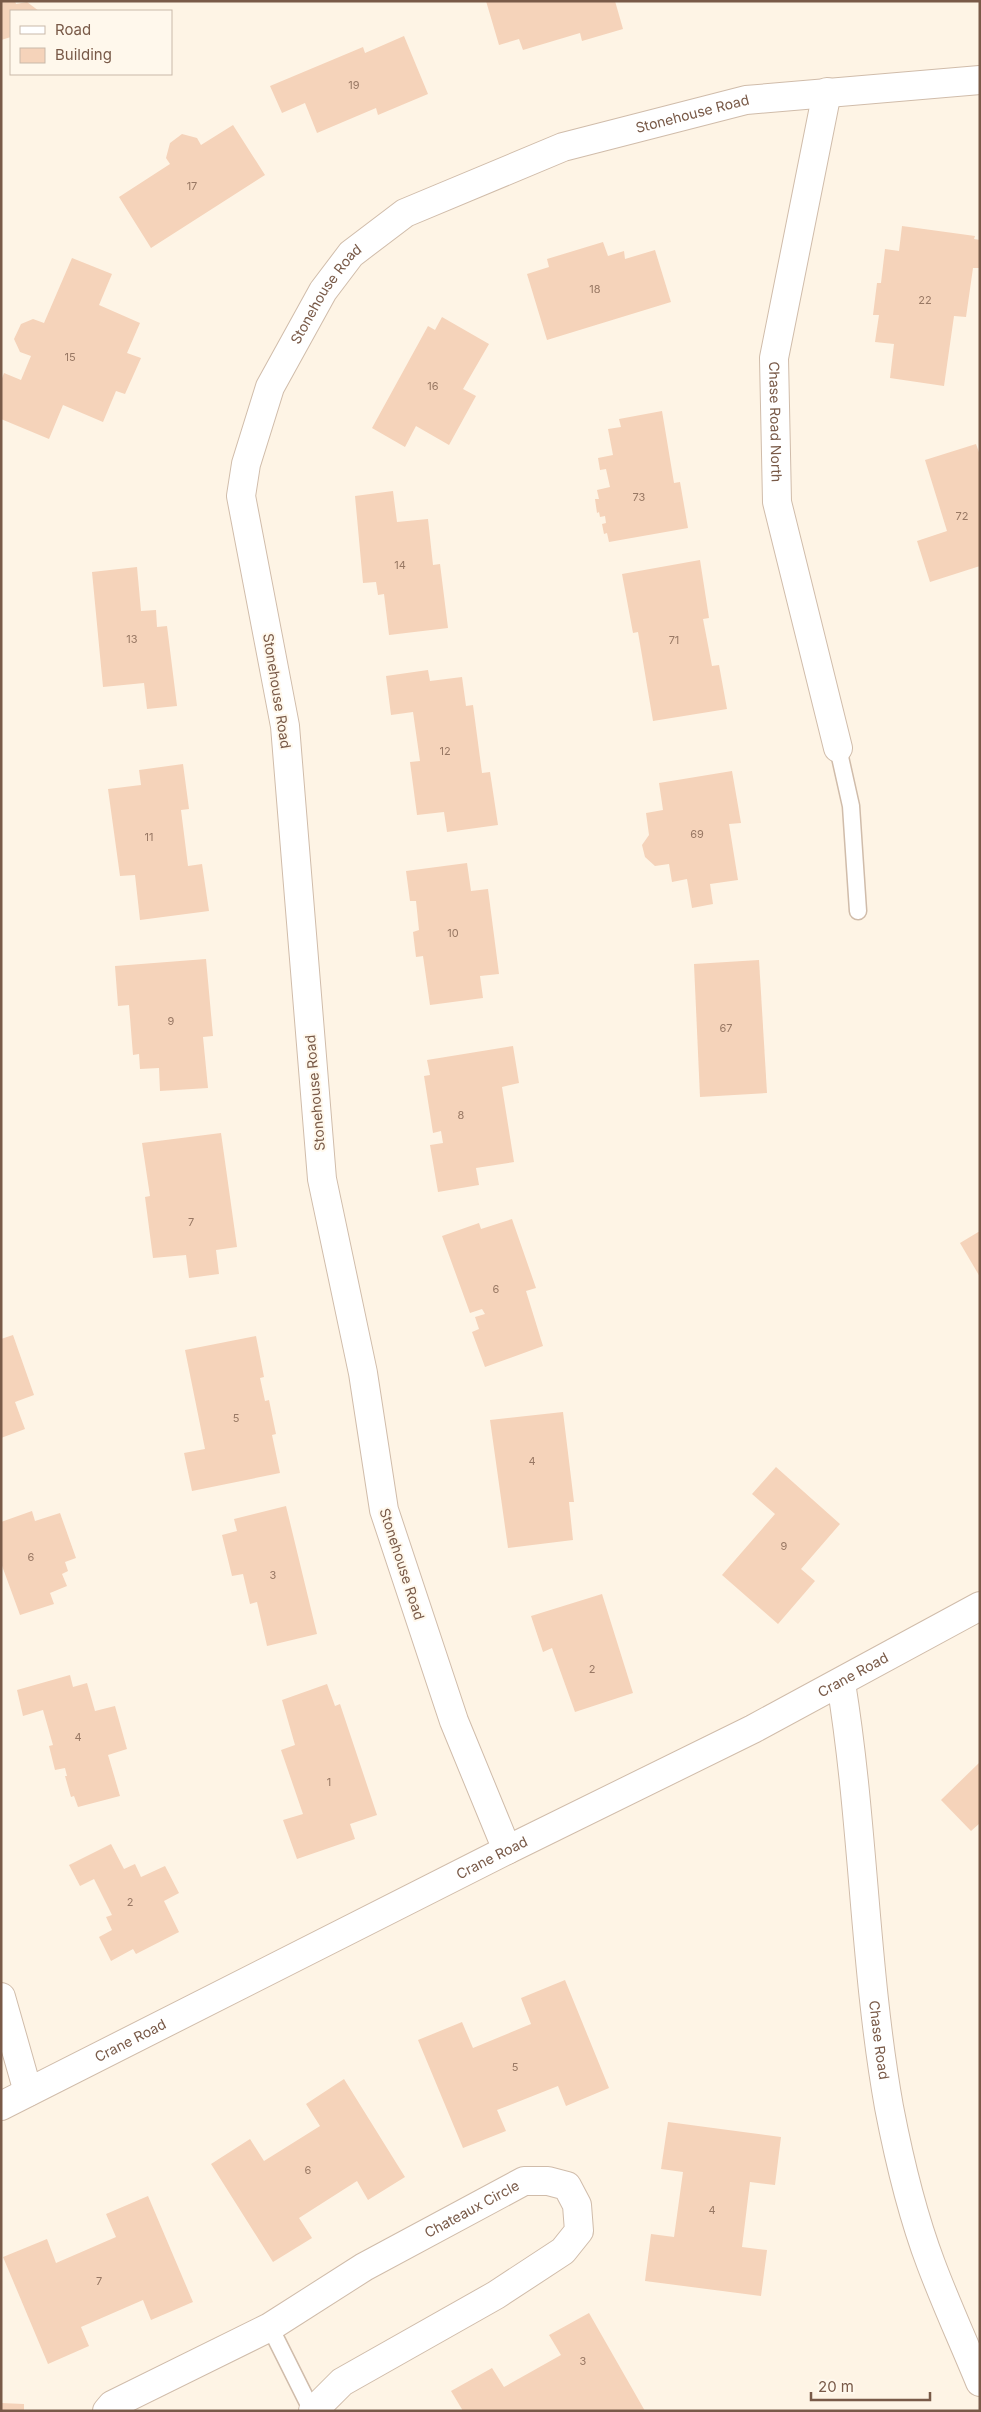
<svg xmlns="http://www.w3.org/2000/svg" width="981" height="2412" font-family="Inter,sans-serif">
  <rect width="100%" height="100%" fill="#fef4e5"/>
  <!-- building -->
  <g fill="#f5d3ba">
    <polygon points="1,1 15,1 16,4 27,2 39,11 11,11 11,37 1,40"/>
    <polygon points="486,1 615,1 623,29 582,41 580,33 523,50 519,39 499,45"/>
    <polygon points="404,36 428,94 378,115 376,108 317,133 305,103 282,113 270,86 363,47 365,53"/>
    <polygon points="233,125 265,175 151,248 119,197 170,164 166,158 170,143 182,134 197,138 201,145"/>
    <polygon points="902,226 975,236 974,239 980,240 980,268 973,268 966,317 954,316 944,386 890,378 894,344 875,342 879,315 873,315 877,283 881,283 885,249 899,251"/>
    <polygon points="603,242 608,256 624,251 625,259 655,250 671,302 547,340 527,274 549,267 547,259"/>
    <polygon points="72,258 112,274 99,305 140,323 127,353 141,358 125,394 116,391 103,422 63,405 49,439 1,419 1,381 4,373 21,380 31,356 20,352 14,339 21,324 33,319 44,323"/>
    <polygon points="442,317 489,344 463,389 476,396 449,445 416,426 405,447 372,428 428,326 435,330"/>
    <polygon points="662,411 674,483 680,482 688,528 609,542 607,533 604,534 602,524 606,523 605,516 600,517 599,512 597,513 595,499 599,499 597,490 610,487 606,469 600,470 598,458 613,455 608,429 621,427 619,419"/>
    <polygon points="976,444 980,455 980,566 930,582 917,541 947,531 925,460"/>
    <polygon points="393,491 397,522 428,519 433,565 440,564 448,628 389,635 384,594 378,595 376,582 363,583 355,496"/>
    <polygon points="700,560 709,618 703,619 712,666 719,665 727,709 653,721 638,632 633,633 622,574"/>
    <polygon points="137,567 141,611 156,610 157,627 167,626 177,706 147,709 144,683 103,687 92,572"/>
    <polygon points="428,670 430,681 462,677 466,706 473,705 482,773 490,772 498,825 447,832 444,812 417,815 410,762 420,761 413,712 391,715 386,676"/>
    <polygon points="183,764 189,809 181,810 188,866 202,864 209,911 140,920 135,875 120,876 108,789 141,785 139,770"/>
    <polygon points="732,771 741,823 729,824 738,880 710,884 713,904 692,908 687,879 672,882 669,864 655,866 645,857 642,845 649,835 646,813 663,810 659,783"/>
    <polygon points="467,863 471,891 488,889 499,974 480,976 483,998 430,1005 423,956 416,957 413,932 419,930 416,901 410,901 406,871"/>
    <polygon points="206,959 213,1036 203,1037 208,1088 160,1091 159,1068 140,1069 139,1054 133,1055 129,1005 118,1006 115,966"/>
    <polygon points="759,960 767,1093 700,1097 694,964"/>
    <polygon points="513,1046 519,1083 502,1087 514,1162 476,1168 479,1185 438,1192 430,1145 443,1143 441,1131 433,1133 424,1076 430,1075 427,1060"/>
    <polygon points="221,1133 237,1247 216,1250 219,1274 189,1278 186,1255 153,1258 145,1197 150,1196 142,1143"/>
    <polygon points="512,1219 536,1288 526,1291 543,1346 485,1367 472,1332 479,1329 475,1317 485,1314 482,1309 470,1313 442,1236 479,1223 481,1229"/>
    <polygon points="980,1231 980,1277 960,1243"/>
    <polygon points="13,1335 34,1395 15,1402 25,1429 1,1438 1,1339"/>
    <polygon points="256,1336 264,1377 260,1378 265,1401 269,1400 276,1434 272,1435 280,1473 192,1491 184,1453 205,1449 185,1350"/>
    <polygon points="563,1412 574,1502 569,1502 573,1540 508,1548 490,1420"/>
    <polygon points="776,1467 840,1524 801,1569 815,1581 778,1624 722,1575 775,1514 752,1494"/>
    <polygon points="286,1506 317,1634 267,1646 257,1602 250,1604 243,1574 232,1576 222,1535 237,1531 234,1519"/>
    <polygon points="32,1511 35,1521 60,1513 76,1558 65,1562 68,1571 62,1574 67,1586 50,1593 54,1604 20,1615 1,1563 1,1522"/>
    <polygon points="602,1594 633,1693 575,1712 552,1648 543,1652 531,1616"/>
    <polygon points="70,1675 73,1687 87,1683 95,1711 115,1706 127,1749 108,1755 120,1796 78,1807 74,1796 71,1797 65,1776 67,1776 65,1768 55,1770 49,1746 53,1745 43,1710 23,1716 17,1690"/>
    <polygon points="327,1684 335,1706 340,1704 377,1815 350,1824 355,1839 297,1859 283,1820 303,1814 281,1750 295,1745 282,1700"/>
    <polygon points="980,1762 980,1823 971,1831 941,1800"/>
    <polygon points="111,1844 124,1869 135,1864 141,1877 165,1866 179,1893 164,1901 179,1932 136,1954 133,1949 111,1961 99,1937 112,1930 106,1917 112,1915 94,1879 80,1886 69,1865"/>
    <polygon points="565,1980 609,2088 566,2106 558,2086 497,2110 506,2131 463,2148 418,2040 462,2022 473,2048 531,2024 521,1998"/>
    <polygon points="344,2079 405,2177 368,2200 357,2181 299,2218 312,2238 273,2262 211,2164 250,2139 264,2161 320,2126 306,2104"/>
    <polygon points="668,2122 781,2137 775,2185 750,2182 742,2247 767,2250 761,2296 645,2281 651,2234 674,2237 683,2172 661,2169"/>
    <polygon points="148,2196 193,2302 151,2320 143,2300 81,2327 89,2346 48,2364 3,2257 47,2239 56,2263 116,2237 106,2214"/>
    <polygon points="589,2313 645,2411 463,2411 451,2391 492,2368 504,2387 561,2355 549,2335"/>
    <polygon points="1,2403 24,2404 24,2411 1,2411"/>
  </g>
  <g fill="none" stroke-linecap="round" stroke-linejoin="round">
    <!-- service casing -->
    <g stroke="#d0bcaa" stroke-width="19">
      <g id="service">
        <polyline points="838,748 851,806 858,911"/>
        <polyline points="270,2327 312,2411"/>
      </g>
    </g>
    <!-- minor casing -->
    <g stroke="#d0bcaa" stroke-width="30">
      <g id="minor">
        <path id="s1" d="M827 92 774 358 777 502 838 748"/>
        <path id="s2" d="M507 1850 454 1721 384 1510 363 1373 322 1179 285 726 241 496 246 464 270 387 323 291 351 254 405 213 563 147 746 100 980 80"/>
        <polyline points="1,1997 28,2092"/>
        <path id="s3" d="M107 2411 112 2405 270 2327 364 2267 524 2181H548L567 2186 577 2205 579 2231 563 2251 496 2295 342 2382 313 2411"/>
      </g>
    </g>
    <!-- tertiary casing -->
    <g stroke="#d0bcaa" stroke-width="30">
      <g id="tertiary">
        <path id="s4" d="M841 1683C864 1824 864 1967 889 2107 899 2159 912 2214 931 2264 946 2304 964 2343 980 2382"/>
        <path id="s5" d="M1 2106 507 1850 753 1729 980 1606"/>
      </g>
    </g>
    <!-- service -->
    <use href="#service" stroke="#fff" stroke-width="16"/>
    <!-- minor -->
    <use href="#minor" stroke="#fff" stroke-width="28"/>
    <!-- tertiary -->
    <use href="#tertiary" stroke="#fff" stroke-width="28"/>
  </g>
  <g text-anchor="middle" stroke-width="4" stroke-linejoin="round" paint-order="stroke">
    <!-- number labels -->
    <g font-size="11" fill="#987864">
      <text x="354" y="89">19</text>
      <text x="192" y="190">17</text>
      <text x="595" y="293">18</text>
      <text x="925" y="304">22</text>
      <text x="70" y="361">15</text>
      <text x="433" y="390">16</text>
      <text x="639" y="501">73</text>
      <text x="962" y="520">72</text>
      <text x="400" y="569">14</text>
      <text x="132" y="643">13</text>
      <text x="674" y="644">71</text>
      <text x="445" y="755">12</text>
      <text x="697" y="838">69</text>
      <text x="149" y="841">11</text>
      <text x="453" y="937">10</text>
      <text x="171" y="1025">9</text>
      <text x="726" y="1032">67</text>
      <text x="461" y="1119">8</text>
      <text x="191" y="1226">7</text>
      <text x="496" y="1293">6</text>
      <text x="236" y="1422">5</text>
      <text x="532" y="1465">4</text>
      <text x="784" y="1550">9</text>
      <text x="31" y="1561">6</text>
      <text x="273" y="1579">3</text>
      <text x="592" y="1673">2</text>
      <text x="78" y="1741">4</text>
      <text x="329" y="1786">1</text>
      <text x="130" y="1906">2</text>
      <text x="515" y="2071">5</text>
      <text x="308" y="2174">6</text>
      <text x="712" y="2214">4</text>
      <text x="99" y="2285">7</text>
      <text x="583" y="2365">3</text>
    </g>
    <!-- street labels -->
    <g font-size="14" fill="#795a48" stroke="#fff8ec">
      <text dy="5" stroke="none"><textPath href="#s2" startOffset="2029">Stonehouse Road</textPath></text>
      <text dy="5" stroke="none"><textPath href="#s2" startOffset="1609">Stonehouse Road</textPath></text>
      <text dy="5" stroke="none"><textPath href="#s1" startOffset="335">Chase Road North</textPath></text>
      <text transform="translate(277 691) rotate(81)" y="5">Stonehouse Road</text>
      <text transform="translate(315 1093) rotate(-95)" y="5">Stonehouse Road</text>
      <text transform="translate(402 1564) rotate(72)" y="5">Stonehouse Road</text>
      <text dy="5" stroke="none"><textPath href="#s5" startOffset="955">Crane Road</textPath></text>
      <text dy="5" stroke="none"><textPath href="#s5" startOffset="550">Crane Road</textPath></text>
      <text dy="5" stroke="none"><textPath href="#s4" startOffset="359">Chase Road</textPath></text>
      <text dy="5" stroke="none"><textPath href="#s5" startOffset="145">Crane Road</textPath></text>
      <text dy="5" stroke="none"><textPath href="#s3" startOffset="418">Chateaux Circle</textPath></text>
    </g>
  </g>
  <!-- border -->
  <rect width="981" height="2412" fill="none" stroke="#795a48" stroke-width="5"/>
  <!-- legend -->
  <rect x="10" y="10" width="162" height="65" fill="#fff8ec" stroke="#c9b9aa"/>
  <rect x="20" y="26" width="25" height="8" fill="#ffffff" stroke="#c9b9aa"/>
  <text x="55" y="35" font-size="15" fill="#795a48">Road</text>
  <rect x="20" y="48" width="25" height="15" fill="#f5d3ba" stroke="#c9b9aa"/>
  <text x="55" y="60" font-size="15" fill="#795a48">Building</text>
  <!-- scale -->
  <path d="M811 2392v8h119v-8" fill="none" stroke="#795a48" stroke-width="2.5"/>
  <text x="818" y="2392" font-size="15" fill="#795a48" stroke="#fff8ec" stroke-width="4" paint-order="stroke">20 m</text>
</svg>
